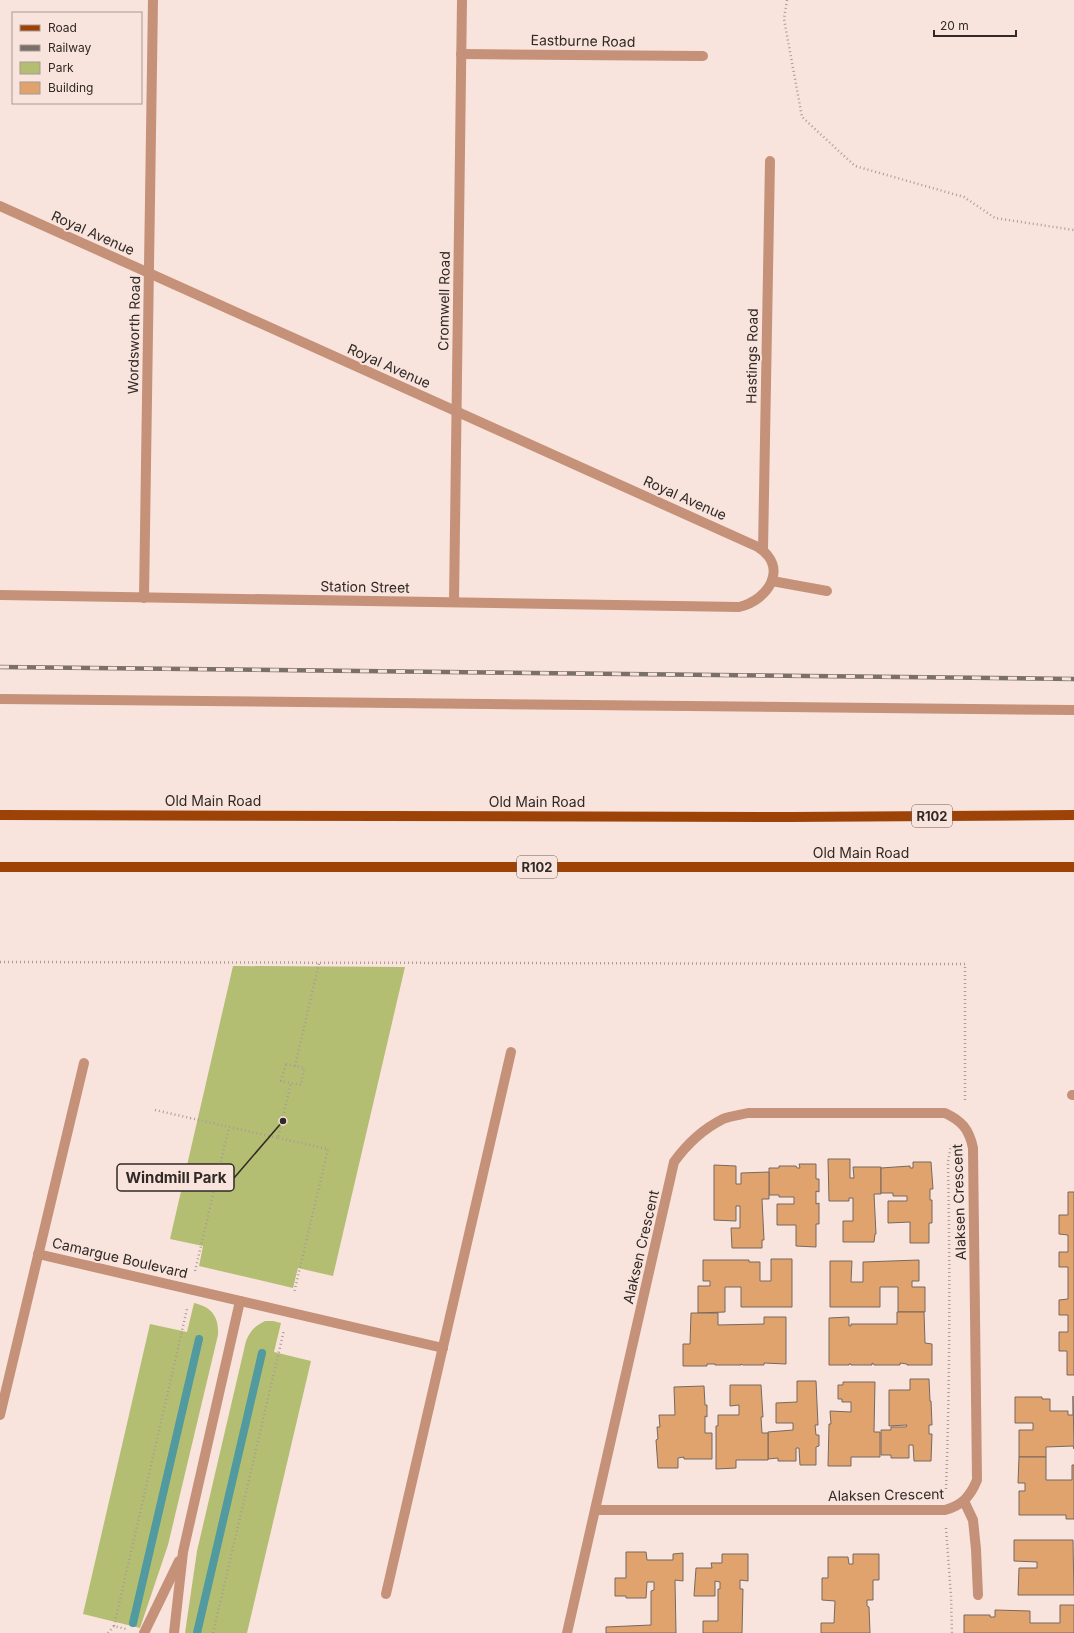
<svg xmlns="http://www.w3.org/2000/svg" width="1074" height="1633" font-family="Inter,sans-serif">
  <rect width="100%" height="100%" fill="#f8e4dc"/>
  <!-- green -->
  <g fill="#b4be72">
    <polygon points="233,966 405,967 333,1276 298,1268 293,1288 199,1266 203,1246 170,1239"/>
    <path d="M194 1303C212 1307 219 1317 218 1335L168 1545 140 1628 83 1614 150 1324 187 1332Z"/>
    <path d="M265 1321H273L281 1323 274 1352 311 1361 247 1633H185L197 1551 246 1341C250 1331 255 1326 265 1321Z"/>
  </g>
  <g fill="none" stroke-linecap="round" stroke-linejoin="round">
    <!-- stream -->
    <g stroke="#509aa0" stroke-width="8">
      <polyline points="133,1623 199,1339"/>
      <polyline points="197,1633 262,1353"/>
    </g>
  </g>
  <!-- building -->
  <g fill="#e0a36e" stroke="#77695e">
    <polygon points="828,1159 850,1159 850,1178 854,1178 853,1167 881,1167 881,1194 874,1194 876,1234 875,1234 874,1242 843,1242 843,1221 853,1221 853,1198 849,1198 849,1201 829,1201"/>
    <polygon points="913,1162 931,1162 933,1189 930,1189 930,1200 932,1200 932,1223 929,1223 929,1243 910,1243 910,1222 888,1223 888,1201 907,1201 907,1196 893,1196 893,1193 881,1193 881,1168 910,1166 910,1168 913,1168"/>
    <polygon points="799,1164 816,1164 816,1179 819,1179 819,1192 816,1191 816,1204 819,1203 819,1224 816,1224 816,1247 796,1246 796,1225 777,1225 777,1204 794,1204 794,1197 779,1197 779,1195 769,1195 769,1168 779,1168 779,1166 796,1166 797,1168 800,1168"/>
    <polygon points="714,1165 736,1166 736,1184 741,1184 741,1173 769,1172 769,1199 762,1199 764,1240 762,1240 762,1248 732,1248 731,1228 740,1228 740,1206 736,1206 736,1221 714,1220"/>
    <polygon points="1068,1192 1074,1192 1074,1375 1067,1375 1067,1351 1059,1351 1059,1332 1068,1332 1068,1315 1059,1315 1059,1300 1068,1299 1068,1267 1059,1267 1059,1252 1068,1252 1068,1235 1059,1234 1059,1215 1068,1215"/>
    <polygon points="771,1259 792,1259 792,1307 741,1307 741,1287 725,1287 725,1312 698,1313 698,1286 710,1286 710,1281 703,1281 703,1260 749,1260 749,1262 760,1262 760,1281 771,1281"/>
    <polygon points="919,1260 919,1281 912,1281 912,1287 925,1287 925,1312 898,1312 898,1287 880,1287 880,1307 830,1307 830,1261 852,1261 851,1282 863,1282 863,1262"/>
    <polygon points="897,1312 924,1312 925,1343 932,1344 932,1365 907,1365 907,1364 900,1363 900,1365 874,1365 874,1364 872,1363 872,1365 851,1365 851,1364 849,1364 849,1365 829,1365 829,1318 849,1317 849,1326 851,1326 851,1324 897,1324"/>
    <polygon points="691,1313 718,1313 718,1325 764,1324 764,1317 786,1317 786,1364 764,1363 764,1365 743,1365 741,1364 741,1365 715,1365 715,1364 707,1364 707,1366 683,1366 683,1344 690,1344"/>
    <polygon points="910,1379 929,1379 930,1401 931,1401 932,1425 929,1425 929,1434 932,1434 931,1461 914,1461 913,1445 909,1445 909,1458 891,1458 891,1455 881,1455 881,1430 891,1430 891,1427 906,1427 907,1425 889,1426 889,1390 910,1390"/>
    <polygon points="797,1381 816,1381 818,1425 815,1425 816,1435 819,1435 819,1446 816,1447 816,1465 800,1465 799,1448 796,1448 796,1461 778,1461 778,1458 768,1459 768,1432 793,1430 793,1423 776,1423 776,1403 797,1402"/>
    <polygon points="843,1382 875,1382 874,1432 880,1432 880,1457 851,1457 851,1466 828,1466 829,1424 831,1424 830,1411 851,1412 851,1402 842,1402 842,1399 838,1399 838,1385 843,1385"/>
    <polygon points="730,1385 761,1385 763,1417 761,1417 762,1433 768,1433 768,1460 736,1460 736,1468 716,1469 716,1426 718,1426 718,1415 739,1415 739,1405 730,1406"/>
    <polygon points="704,1386 705,1405 707,1405 707,1417 705,1416 705,1433 712,1433 712,1459 684,1459 684,1457 678,1458 678,1468 658,1468 656,1440 658,1439 657,1427 660,1427 659,1415 675,1415 674,1387"/>
    <polygon points="1073,1396 1074,1449 1073,1446 1046,1447 1046,1457 1019,1457 1019,1430 1033,1430 1033,1423 1015,1423 1015,1397 1042,1397 1042,1399 1050,1399 1050,1411 1068,1411 1068,1415 1073,1415"/>
    <polygon points="1019,1457 1046,1457 1046,1480 1072,1480 1072,1465 1074,1465 1074,1519 1066,1519 1066,1515 1019,1515 1019,1491 1025,1491 1025,1483 1018,1483"/>
    <polygon points="1014,1540 1073,1540 1074,1595 1018,1595 1019,1568 1037,1568 1037,1562 1014,1561"/>
    <polygon points="626,1552 646,1552 647,1560 673,1560 673,1554 683,1553 683,1581 675,1580 676,1633 606,1633 606,1627 651,1625 651,1591 654,1590 654,1582 647,1582 646,1598 626,1598 626,1596 615,1596 615,1578 626,1578"/>
    <polygon points="722,1554 748,1554 748,1581 740,1580 740,1589 743,1589 742,1633 703,1633 703,1621 718,1621 718,1589 720,1589 720,1582 715,1581 715,1596 694,1596 696,1568 712,1568 711,1563 722,1563"/>
    <polygon points="853,1554 879,1554 879,1580 873,1580 873,1600 867,1600 867,1606 869,1607 870,1633 821,1633 821,1623 834,1623 835,1601 822,1600 822,1578 828,1578 828,1557 848,1557 849,1564 853,1564"/>
    <polygon points="1060,1605 1074,1605 1074,1633 964,1633 964,1615 990,1615 990,1617 995,1617 995,1610 1030,1611 1030,1623 1060,1623"/>
  </g>
  <g fill="none" stroke-linecap="round" stroke-linejoin="round">
    <!-- path -->
    <g stroke="#aa9b95" stroke-width="2.5" stroke-dasharray="1 3" stroke-linecap="butt">
      <polyline points="787,0 784,19 802,117 855,166 964,197 995,218 1074,230"/>
      <polyline points="0,962 965,964 965,1102"/>
      <polygon points="286,1064 304,1068 301,1085 281,1081"/>
      <polyline points="295,1066 319,963"/>
      <polyline points="155,1110 278,1138 291,1083"/>
      <polyline points="278,1138 328,1149 294,1293"/>
      <polyline points="195,1271 229,1127"/>
      <path d="M946 1489C950 1380 950 1271 948 1162L951 1145"/>
      <polyline points="946,1528 951,1596 952,1633"/>
      <polyline points="114,1626 187,1309"/>
      <polyline points="108,1633 114,1626 126,1629"/>
      <polyline points="213,1633 284,1330"/>
    </g>
    <!-- service -->
    <g stroke="#c59179" stroke-width="10">
      <polyline points="0,699 1074,710"/>
      <polyline points="1072,1095 1074,1095"/>
    </g>
    <!-- minor -->
    <g stroke="#c59179" stroke-width="10">
      <polyline points="461,54 703,56"/>
      <path d="M0 206 758 547C789 567 769 600 739 607L0 595"/>
      <polyline points="763,550 770,161"/>
      <polyline points="772,581 827,591"/>
      <polyline points="144,598 153,0"/>
      <polyline points="454,602 462,0"/>
      <polyline points="38,1254 443,1348"/>
      <polyline points="0,1415 84,1063"/>
      <polyline points="964,1501 973,1520 976,1549 978,1595"/>
      <polyline points="386,1594 511,1052"/>
      <polyline points="144,1633 179,1561"/>
      <polyline points="174,1633 183,1552 240,1301"/>
      <path d="M567 1633 674 1162C687 1144 703 1129 723 1119 730 1116 740 1115 748 1113H945C962 1121 969 1129 973 1148L977 1480C970 1497 962 1505 945 1510H595"/>
    </g>
    <!-- primary -->
    <g stroke="#9e4308" stroke-width="10">
      <polyline points="0,815 790,817 1074,815"/>
      <polyline points="0,867 1074,867"/>
    </g>
    <!-- rail casing -->
    <g stroke="#7b6f6a" stroke-width="4.5">
      <polyline id="rail" points="0,667 1074,679"/>
    </g>
    <!-- rail -->
    <use href="#rail" stroke="#f8e4dc" stroke-width="3" stroke-dasharray="9" stroke-linecap="butt"/>
  </g>
  <g text-anchor="middle" stroke-width="4" stroke-linejoin="round" paint-order="stroke">
    <!-- shield labels -->
    <g fill="#f8e4dc" stroke="#6c615d" stroke-width="1">
      <rect x="912" y="805" width="40" height="22" rx="3"/>
      <rect x="517" y="856" width="40" height="22" rx="3"/>
    </g>
    <g font-size="13" font-weight="bold" fill="#302926">
      <text x="932" y="821">R102</text>
      <text x="537" y="872">R102</text>
    </g>
    <!-- street labels -->
    <g font-size="14" fill="#302926" stroke="#f8e4dc">
      <text transform="translate(583 41) rotate(1)" y="5">Eastburne Road</text>
      <text transform="translate(93 233) rotate(24)" y="5">Royal Avenue</text>
      <text transform="translate(444 301) rotate(-89)" y="5">Cromwell Road</text>
      <text transform="translate(134 335) rotate(-89)" y="5">Wordsworth Road</text>
      <text transform="translate(752 356) rotate(-89)" y="5">Hastings Road</text>
      <text transform="translate(389 366) rotate(24)" y="5">Royal Avenue</text>
      <text transform="translate(685 498) rotate(24)" y="5">Royal Avenue</text>
      <text transform="translate(365 587) rotate(1)" y="5">Station Street</text>
      <text x="213" y="806">Old Main Road</text>
      <text x="537" y="807">Old Main Road</text>
      <text x="861" y="858">Old Main Road</text>
      <text transform="translate(959 1202) rotate(-92)" y="5">Alaksen Crescent</text>
      <text transform="translate(641 1247) rotate(-77)" y="5">Alaksen Crescent</text>
      <text transform="translate(120 1258) rotate(13)" y="5">Camargue Boulevard</text>
      <text transform="translate(886 1495) rotate(-1)" y="5">Alaksen Crescent</text>
    </g>
  </g>
  <!-- callouts -->
  <path fill="none" stroke="#302926" stroke-width="1.5" d="M283 1121L234 1178"/>
  <circle fill="#302926" stroke="#f8e4dc" stroke-width="1.5" cx="283" cy="1121" r="4"/>
  <rect fill="#f8e4dc" stroke="#302926" stroke-width="1.5" x="117" y="1164" width="117" height="27" rx="4"/>
  <g font-size="15" text-anchor="middle" font-weight="bold" fill="#302926">
    <text x="176" y="1183">Windmill Park</text>
  </g>
  <!-- legend -->
  <rect x="12" y="12" width="130" height="92" fill="#f8e4dc" stroke="#a89993"/>
  <rect x="20" y="25" width="20" height="6" fill="#9e4308" stroke="#a89993"/>
  <text x="48" y="32" font-size="12" fill="#302926">Road</text>
  <rect x="20" y="45" width="20" height="6" fill="#7b6f6a" stroke="#a89993"/>
  <text x="48" y="52" font-size="12" fill="#302926">Railway</text>
  <rect x="20" y="62" width="20" height="12" fill="#b4be72" stroke="#a89993"/>
  <text x="48" y="72" font-size="12" fill="#302926">Park</text>
  <rect x="20" y="82" width="20" height="12" fill="#e0a36e" stroke="#a89993"/>
  <text x="48" y="92" font-size="12" fill="#302926">Building</text>
  <!-- scale -->
  <path d="M934 30v6h82v-6" fill="none" stroke="#302926" stroke-width="2"/>
  <text x="940" y="30" font-size="12" fill="#302926" stroke="#f8e4dc" stroke-width="3" paint-order="stroke">20 m</text>
</svg>
